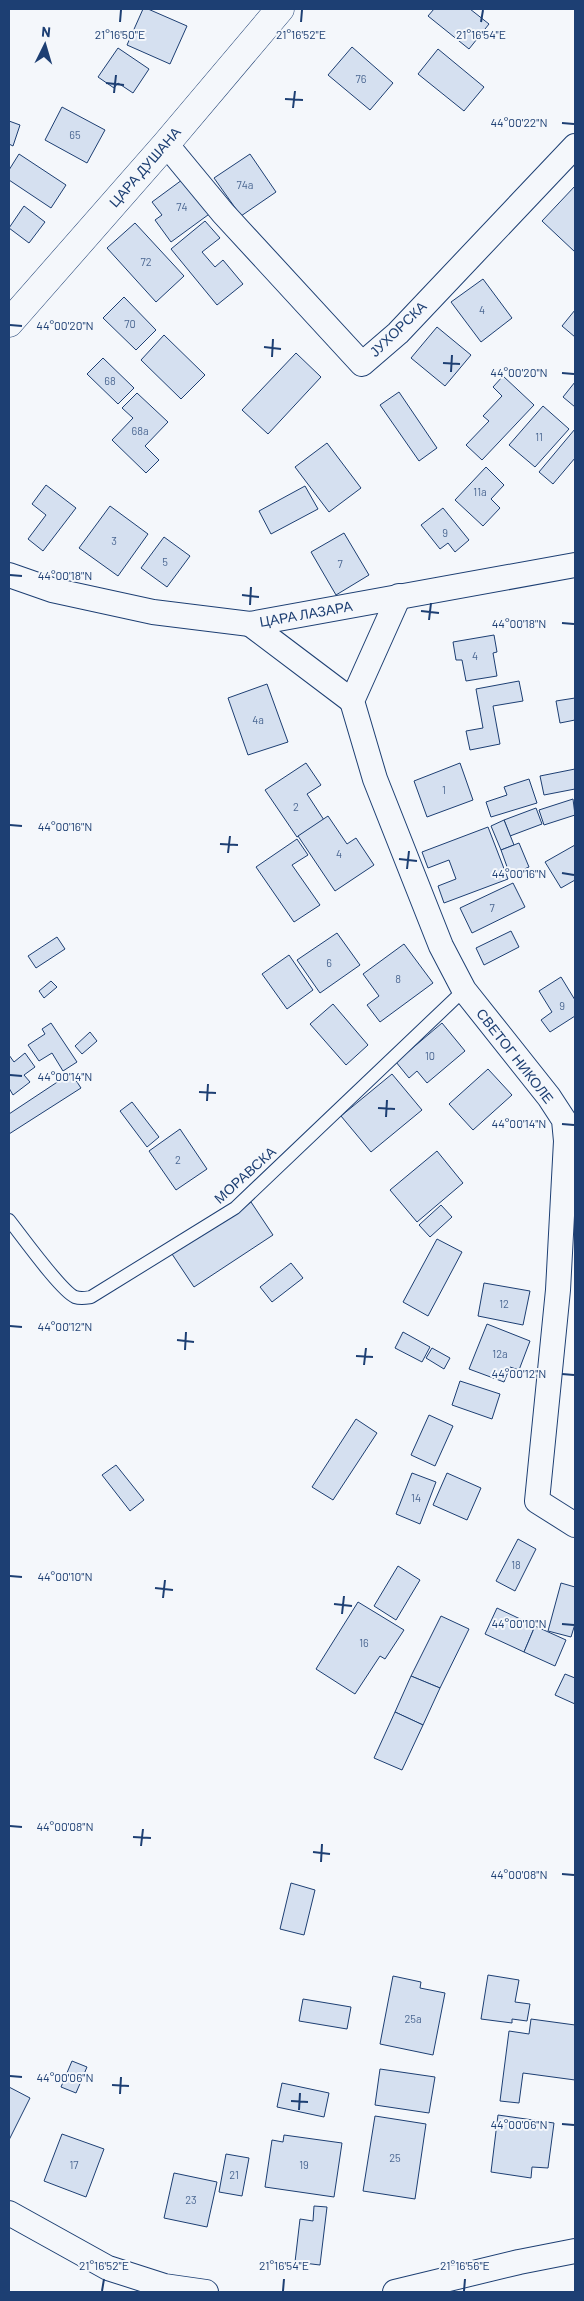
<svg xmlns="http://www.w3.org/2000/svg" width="584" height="2301" font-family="Barlow,sans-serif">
  <rect width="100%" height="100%" fill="#f4f7fb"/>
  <!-- building -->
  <g fill="#d5e0f0" stroke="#1d3f73">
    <polygon points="143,9 148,9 187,26 170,64 127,45"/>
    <polygon points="434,9 470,9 489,24 469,49 428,16"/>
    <polygon points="352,47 393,83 370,110 328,75"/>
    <polygon points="118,48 149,69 133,93 118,83 114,88 98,77"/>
    <polygon points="438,49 484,87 464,111 418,74"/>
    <polygon points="62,107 105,130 87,163 45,140"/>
    <polygon points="9,121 20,125 13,146 9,144"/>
    <polygon points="19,154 66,185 51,208 9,180 9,170"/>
    <polygon points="250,154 276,192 241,216 214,178"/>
    <polygon points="186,177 212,212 171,242 155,220 162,215 152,202"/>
    <polygon points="575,186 575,252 542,221"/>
    <polygon points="24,206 45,222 29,243 9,228"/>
    <polygon points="205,221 220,238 202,252 215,267 223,260 243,284 217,305 171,249"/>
    <polygon points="135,223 184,276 156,302 107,248"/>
    <polygon points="483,279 512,318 481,342 451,302"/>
    <polygon points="124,297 156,330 136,350 103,318"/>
    <polygon points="575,310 575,337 562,326"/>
    <polygon points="437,327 471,355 445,386 411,358"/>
    <polygon points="164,335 205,375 181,399 141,360"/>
    <polygon points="296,353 321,377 268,434 242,410"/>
    <polygon points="103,358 134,388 118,404 87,374"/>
    <polygon points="503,376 534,405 482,460 466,445 489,421 483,416 502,396 493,387"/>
    <polygon points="575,382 575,407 563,397"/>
    <polygon points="399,392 437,448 419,461 380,405"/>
    <polygon points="137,393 168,422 145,446 159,460 146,473 112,440 133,418 122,408"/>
    <polygon points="543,406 569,429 535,467 509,445"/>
    <polygon points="575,429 575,458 553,484 539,472"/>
    <polygon points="327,443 361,488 329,512 295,467"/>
    <polygon points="486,467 504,485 491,499 500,508 483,526 455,500"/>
    <polygon points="46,485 76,508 43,551 28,539 46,515 32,504"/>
    <polygon points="305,486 318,509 271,534 259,511"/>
    <polygon points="110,506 148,534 118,576 79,548"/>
    <polygon points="443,508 469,540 455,552 448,543 440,549 421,525"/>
    <polygon points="344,533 369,575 336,595 311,552"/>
    <polygon points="164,537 190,556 167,587 141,568"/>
    <polygon points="494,635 497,652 493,653 497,676 466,681 462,660 456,660 453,642"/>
    <polygon points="519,681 523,701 493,706 500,744 470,750 466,731 483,728 476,689"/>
    <polygon points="267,684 288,742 248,755 228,698"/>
    <polygon points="575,698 575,720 560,723 556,701"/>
    <polygon points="306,763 321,785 307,794 324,820 297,837 265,790"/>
    <polygon points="460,763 473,800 427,817 414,781"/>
    <polygon points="575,769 575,789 544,795 540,776"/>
    <polygon points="529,779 537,803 491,817 486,802 507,795 504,787"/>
    <polygon points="573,799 575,815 544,825 539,810"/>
    <polygon points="536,808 542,824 510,836 504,820"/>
    <polygon points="328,816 347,844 356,838 374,865 335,891 298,836"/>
    <polygon points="504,820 514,845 501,850 491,826"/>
    <polygon points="488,827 508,879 444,903 438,886 456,879 449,860 428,868 422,852"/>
    <polygon points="297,839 308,855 292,865 320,905 294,922 256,867"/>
    <polygon points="519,843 529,867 510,875 501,850"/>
    <polygon points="575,845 575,880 561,888 545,862"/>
    <polygon points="513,883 525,907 472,933 460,908"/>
    <polygon points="511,931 519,947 484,965 476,948"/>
    <polygon points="337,933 360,965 320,993 297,960"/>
    <polygon points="57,937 65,949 36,968 28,956"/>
    <polygon points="404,944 433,983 380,1022 367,1005 379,996 363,974"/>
    <polygon points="289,955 313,990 287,1009 262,974"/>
    <polygon points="561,977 575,1000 575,1016 550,1032 541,1020 552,1012 539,991"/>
    <polygon points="51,981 57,987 44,998 39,991"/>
    <polygon points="333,1004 368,1045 346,1065 310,1024"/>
    <polygon points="51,1023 77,1062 63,1071 52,1053 39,1061 28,1045 45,1034 42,1029"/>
    <polygon points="442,1023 465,1051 427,1083 417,1071 409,1078 396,1062"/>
    <polygon points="90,1032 97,1041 82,1054 75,1046"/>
    <polygon points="25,1053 35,1067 24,1075 30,1082 13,1095 9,1088 9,1055 14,1062"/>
    <polygon points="488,1069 512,1095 473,1130 449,1104"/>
    <polygon points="71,1073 81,1088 9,1134 9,1114"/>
    <polygon points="392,1074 422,1110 371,1152 341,1116"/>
    <polygon points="132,1102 159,1137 147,1147 120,1111"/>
    <polygon points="180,1129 207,1169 176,1190 149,1151"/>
    <polygon points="437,1151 463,1183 417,1222 390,1190"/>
    <polygon points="251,1202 273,1235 194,1287 172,1254"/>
    <polygon points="441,1205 452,1217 430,1237 419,1225"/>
    <polygon points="437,1239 462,1252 428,1316 403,1302"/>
    <polygon points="291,1263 303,1278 272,1302 260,1287"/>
    <polygon points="484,1283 530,1291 523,1325 478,1316"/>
    <polygon points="487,1324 530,1341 519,1370 510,1367 504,1382 469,1369"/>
    <polygon points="403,1332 430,1347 422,1362 395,1348"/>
    <polygon points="432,1348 450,1358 444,1369 426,1358"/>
    <polygon points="460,1381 500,1394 492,1419 452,1405"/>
    <polygon points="429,1415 453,1426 435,1466 411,1455"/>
    <polygon points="356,1419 377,1433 333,1500 312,1487"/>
    <polygon points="116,1465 144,1500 130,1511 102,1475"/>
    <polygon points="412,1473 436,1482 420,1524 396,1514"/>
    <polygon points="447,1473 481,1488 467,1520 433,1505"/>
    <polygon points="518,1539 536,1549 515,1591 496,1581"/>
    <polygon points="398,1566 420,1580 396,1620 374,1606"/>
    <polygon points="561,1583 575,1587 575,1624 571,1637 548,1631"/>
    <polygon points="358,1602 404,1630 385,1659 380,1656 355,1694 316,1669"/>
    <polygon points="497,1608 535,1626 524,1652 485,1634"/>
    <polygon points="441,1616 469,1629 440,1688 411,1676"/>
    <polygon points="535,1626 566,1640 555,1666 524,1652"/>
    <polygon points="565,1674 575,1678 575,1704 555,1695"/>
    <polygon points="411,1676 440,1688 423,1725 395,1712"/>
    <polygon points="395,1712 423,1725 402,1770 374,1758"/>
    <polygon points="291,1883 315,1890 304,1935 280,1929"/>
    <polygon points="488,1975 519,1980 515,2002 530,2004 527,2021 512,2019 512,2023 481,2019"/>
    <polygon points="393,1976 421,1982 420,1988 445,1993 433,2055 380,2044"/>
    <polygon points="303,1999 351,2007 347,2029 299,2021"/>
    <polygon points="531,2019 575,2025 575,2080 523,2073 519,2103 500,2101 509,2031 529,2034"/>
    <polygon points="72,2061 87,2067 76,2093 61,2087"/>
    <polygon points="380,2069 435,2077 429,2113 375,2105"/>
    <polygon points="282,2083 329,2093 324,2117 277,2107"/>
    <polygon points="9,2087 30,2098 9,2140"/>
    <polygon points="498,2115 554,2123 548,2168 532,2167 531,2178 491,2172"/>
    <polygon points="375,2116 426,2124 415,2199 363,2191"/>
    <polygon points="62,2134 104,2149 86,2197 44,2181"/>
    <polygon points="284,2135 342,2143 334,2197 265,2187 272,2140 283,2142"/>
    <polygon points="226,2154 249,2158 242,2196 219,2192"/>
    <polygon points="174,2173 217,2182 207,2227 164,2218"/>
    <polygon points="314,2206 327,2207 320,2265 295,2262 300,2219 313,2221"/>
  </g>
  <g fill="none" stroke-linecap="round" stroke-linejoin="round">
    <!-- lane casing -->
    <g stroke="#1d3f73" stroke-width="14">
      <path id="lane" d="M9 1220C21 1235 61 1291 75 1297 81 1299 85 1298 91 1297L235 1208 464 990"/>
    </g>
    <!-- street casing -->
    <g stroke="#1d3f73" stroke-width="26">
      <g id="street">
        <polyline points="166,144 223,213 362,364 398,333 575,146"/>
        <polyline points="9,575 52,590 153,612 250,624 575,565"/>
        <polyline points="399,596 352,701 375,779 441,946 464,990 549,1097 564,1120 566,1141 558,1290 537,1501 575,1525"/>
        <polyline points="250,624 352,701"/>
        <polyline points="9,2213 108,2268 164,2286 206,2292"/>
        <polyline points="395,2292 519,2262 575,2251"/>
      </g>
    </g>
    <!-- secondary casing -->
    <g stroke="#1d3f73" stroke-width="29">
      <polyline id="secondary" points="9,323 166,144 280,9"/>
    </g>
    <!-- lane -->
    <use href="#lane" stroke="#f4f7fb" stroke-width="12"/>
    <!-- street -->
    <use href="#street" stroke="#f4f7fb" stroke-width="24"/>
    <!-- secondary -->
    <use href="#secondary" stroke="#f4f7fb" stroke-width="28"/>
  </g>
  <!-- ticks -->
  <path fill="none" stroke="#1d3f73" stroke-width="2" d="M120 22 121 10M301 22 302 10M481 22 483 10M106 83 124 85M114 93 116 75M285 99 303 100M293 108 295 91M562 123 574 124M10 325 22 326M264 347 281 349M272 357 273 339M443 363 460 364M451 372 452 355M562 373 574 374M10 575 22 576M242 595 259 597M250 605 251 587M421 611 439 613M429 620 431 603M562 623 574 624M10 825 22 826M220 844 238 845M228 853 230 836M399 859 417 861M407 869 409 851M562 873 574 875M10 1075 22 1076M199 1092 216 1093M207 1101 208 1084M378 1108 395 1109M386 1117 387 1100M562 1124 574 1125M10 1326 22 1327M177 1340 194 1342M185 1350 186 1332M356 1356 373 1357M364 1365 366 1348M562 1374 574 1375M10 1576 22 1577M155 1588 173 1590M163 1598 165 1580M334 1604 352 1606M342 1614 344 1596M562 1624 574 1625M10 1826 22 1827M133 1837 151 1838M141 1846 143 1829M313 1852 330 1854M321 1862 322 1844M562 1874 574 1875M10 2076 22 2077M112 2085 129 2086M120 2094 121 2077M291 2101 308 2102M299 2110 300 2093M562 2124 574 2125M102 2291 104 2279M283 2291 284 2279M464 2291 465 2279"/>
  <g text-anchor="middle" stroke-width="4" stroke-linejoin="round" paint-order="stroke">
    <!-- number labels -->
    <g font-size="11" fill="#4b6792">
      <text x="361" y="83">76</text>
      <text x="75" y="139">65</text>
      <text x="245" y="189">74a</text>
      <text x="182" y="211">74</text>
      <text x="146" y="266">72</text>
      <text x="482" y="314">4</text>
      <text x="130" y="328">70</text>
      <text x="110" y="385">68</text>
      <text x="140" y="435">68a</text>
      <text x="539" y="441">11</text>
      <text x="480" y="496">11a</text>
      <text x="445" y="537">9</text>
      <text x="114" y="545">3</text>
      <text x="165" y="566">5</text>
      <text x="340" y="568">7</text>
      <text x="475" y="660">4</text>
      <text x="258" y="724">4a</text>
      <text x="444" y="794">1</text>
      <text x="296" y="811">2</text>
      <text x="339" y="858">4</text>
      <text x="492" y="912">7</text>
      <text x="329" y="967">6</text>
      <text x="398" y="983">8</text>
      <text x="562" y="1010">9</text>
      <text x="430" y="1060">10</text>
      <text x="178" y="1164">2</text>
      <text x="504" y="1308">12</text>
      <text x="500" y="1358">12a</text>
      <text x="416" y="1502">14</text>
      <text x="516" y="1569">18</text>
      <text x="364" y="1647">16</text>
      <text x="413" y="2023">25a</text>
      <text x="395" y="2162">25</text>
      <text x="74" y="2169">17</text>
      <text x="304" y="2169">19</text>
      <text x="234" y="2179">21</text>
      <text x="191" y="2204">23</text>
    </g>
    <!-- street labels -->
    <g font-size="14" fill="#1d3f73" stroke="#f4f7fb">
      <text transform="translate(145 167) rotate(-49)" y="5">ЦАРА ДУШАНА</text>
      <text transform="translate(398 329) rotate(-44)" y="5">ЈУХОРСКА</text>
      <text transform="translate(306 614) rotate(-10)" y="5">ЦАРА ЛАЗАРА</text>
      <text transform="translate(515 1056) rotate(52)" y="5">СВЕТОГ НИКОЛЕ</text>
      <text transform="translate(245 1175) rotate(-42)" y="5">МОРАВСКА</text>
    </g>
  </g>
  <g font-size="12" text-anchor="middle" fill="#1d3f73" stroke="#f4f7fb" stroke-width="4" stroke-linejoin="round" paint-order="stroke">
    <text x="120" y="39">21°16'50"E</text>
    <text x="301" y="39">21°16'52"E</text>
    <text x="481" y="39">21°16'54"E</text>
    <text x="519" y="127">44°00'22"N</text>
    <text x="65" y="330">44°00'20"N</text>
    <text x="519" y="377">44°00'20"N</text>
    <text x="65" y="580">44°00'18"N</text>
    <text x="519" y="628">44°00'18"N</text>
    <text x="65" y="831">44°00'16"N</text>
    <text x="519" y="878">44°00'16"N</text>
    <text x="65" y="1081">44°00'14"N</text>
    <text x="519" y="1128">44°00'14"N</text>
    <text x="65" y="1331">44°00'12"N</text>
    <text x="519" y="1378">44°00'12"N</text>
    <text x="65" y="1581">44°00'10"N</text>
    <text x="519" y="1628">44°00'10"N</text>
    <text x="65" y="1831">44°00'08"N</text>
    <text x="519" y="1879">44°00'08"N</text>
    <text x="65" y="2082">44°00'06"N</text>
    <text x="519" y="2129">44°00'06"N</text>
    <text x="104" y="2270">21°16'52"E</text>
    <text x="284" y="2270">21°16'54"E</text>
    <text x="465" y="2270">21°16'56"E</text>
  </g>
  <!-- border -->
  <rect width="584" height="2301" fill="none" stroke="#1d3f73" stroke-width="20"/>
  <!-- north arrow -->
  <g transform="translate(45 45) rotate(5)" stroke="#f4f7fb" stroke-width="4" paint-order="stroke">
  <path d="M0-4L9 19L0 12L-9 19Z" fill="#1d3f73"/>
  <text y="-8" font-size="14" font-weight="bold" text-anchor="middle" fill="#1d3f73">N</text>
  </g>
</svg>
